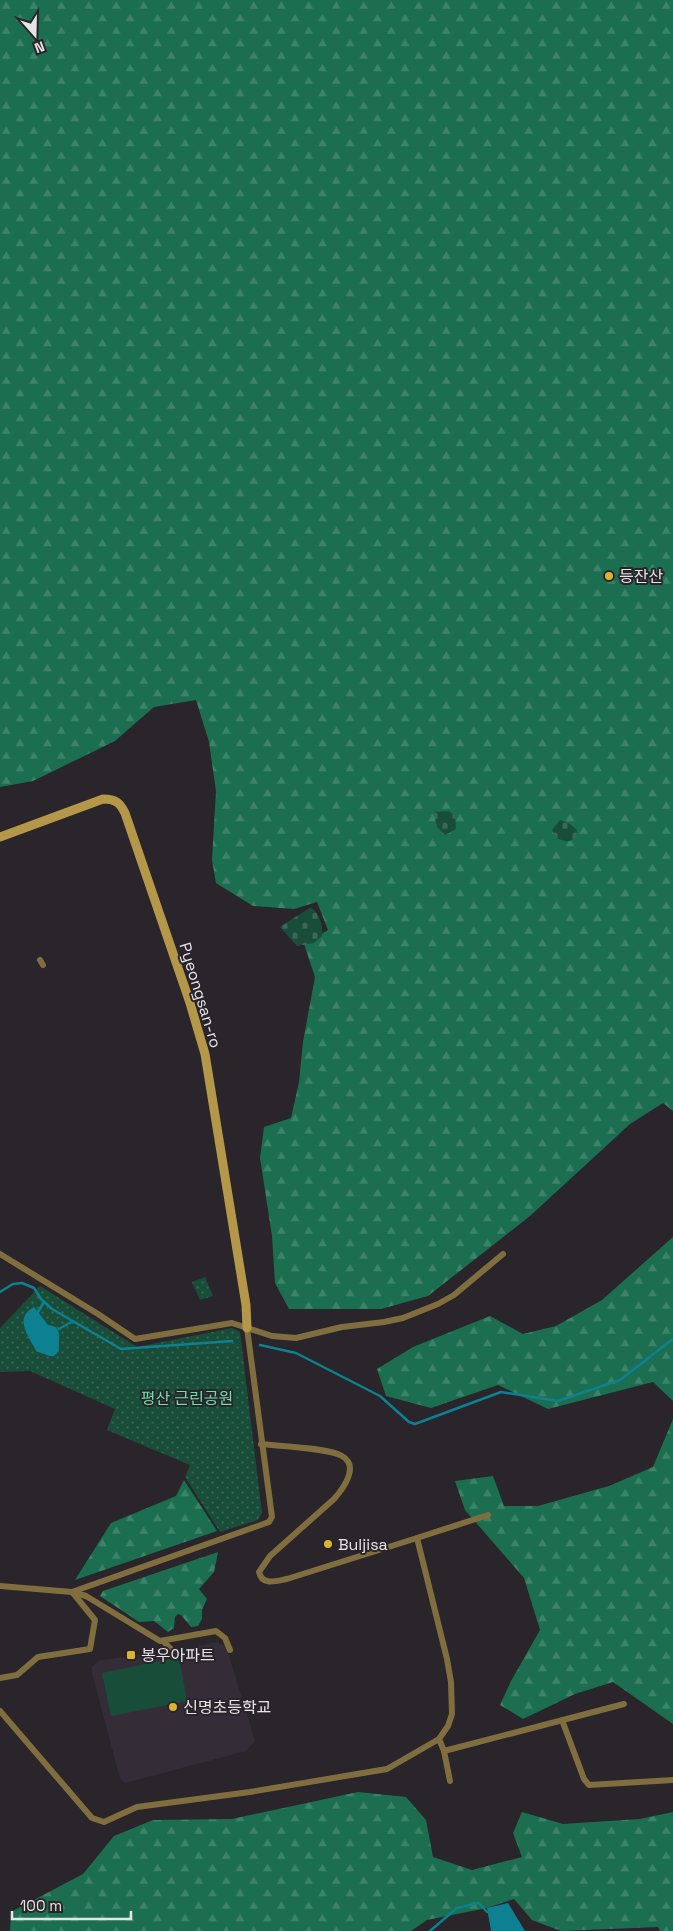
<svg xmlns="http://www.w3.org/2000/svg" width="673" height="1931" font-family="'Space Grotesk','Noto Sans KR',sans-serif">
  <defs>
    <pattern id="forest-firs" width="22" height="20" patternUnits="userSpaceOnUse" patternTransform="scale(1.25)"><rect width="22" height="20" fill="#1b6f50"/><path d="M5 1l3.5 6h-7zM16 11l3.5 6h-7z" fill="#3c8369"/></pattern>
    <pattern id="cemetery-stones" width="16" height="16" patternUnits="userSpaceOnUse" patternTransform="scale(1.25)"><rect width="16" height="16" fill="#184e39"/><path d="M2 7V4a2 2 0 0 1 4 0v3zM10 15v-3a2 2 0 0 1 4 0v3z" fill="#3a6756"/></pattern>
    <pattern id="park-dots" width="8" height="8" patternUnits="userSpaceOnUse" patternTransform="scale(1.25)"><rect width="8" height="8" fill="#184e39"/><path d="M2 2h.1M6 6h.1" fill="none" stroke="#3a6756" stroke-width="1.8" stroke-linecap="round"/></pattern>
  </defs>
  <rect width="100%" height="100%" fill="#29252a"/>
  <!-- built -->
  <polygon fill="#342d38" points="217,1642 226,1646 255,1741 246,1751 125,1783 120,1778 92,1673 92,1666 101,1660 173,1651"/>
  <!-- grass -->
  <polygon fill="#184e39" points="179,1657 187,1701 111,1716 102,1673"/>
  <!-- forest -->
  <g fill="url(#forest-firs)">
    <polygon points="0,0 673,0 673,1111 663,1103 630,1124 530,1216 428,1296 381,1309 289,1309 275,1283 272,1236 260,1158 264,1127 291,1118 299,1082 303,1042 315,977 304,944 328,930 317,902 294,909 253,906 216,883 212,860 216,791 209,742 196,700 154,707 115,741 33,781 0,787"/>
    <polygon points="673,1237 673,1401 653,1382 548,1409 498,1385 431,1408 386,1396 377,1369 413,1347 490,1316 523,1334 556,1326 602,1300"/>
    <polygon points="673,1419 673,1724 613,1682 575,1694 523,1719 500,1705 511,1681 540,1630 524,1578 465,1510 455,1481 493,1476 504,1506 538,1506 609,1486 653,1467"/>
    <polygon points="184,1480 217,1531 75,1580 111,1523 176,1496"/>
    <polygon points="218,1552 214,1572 199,1589 207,1599 202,1610 202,1619 198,1626 191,1627 181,1615 178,1614 175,1617 174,1628 168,1632 154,1621 139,1622 100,1596 103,1591"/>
    <polygon points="358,1792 406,1797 426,1820 433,1857 472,1870 522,1857 513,1833 522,1812 563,1824 640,1819 673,1812 673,1931 660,1931 658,1927 561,1931 532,1920 514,1899 487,1908 427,1920 411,1931 10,1931 11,1912 83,1874 114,1836 153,1820 232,1819"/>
  </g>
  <!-- cemetery -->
  <g fill="url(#cemetery-stones)">
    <polygon points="449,811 455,816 456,829 445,835 437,827 434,812"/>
    <path d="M560 820 570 824 577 830 576 837C569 844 565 841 556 838L552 830Z"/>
    <path d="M311 907C320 916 323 923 322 936L314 943 297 946 280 927Z"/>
  </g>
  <!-- park -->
  <g fill="url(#park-dots)">
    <polygon points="205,1277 213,1296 200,1300 192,1282"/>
    <polygon points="40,1286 137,1347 232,1328 240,1332 262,1513 258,1520 220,1532 185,1477 190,1465 107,1430 115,1409 30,1371 0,1372 0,1328"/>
  </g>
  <!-- water -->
  <g fill="#0d8191">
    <path d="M34 1307 48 1325C64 1326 58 1340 59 1351L54 1356C47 1357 43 1352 37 1352 29 1337 13 1318 34 1307Z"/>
    <polygon points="508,1903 525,1931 491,1931 487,1908"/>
  </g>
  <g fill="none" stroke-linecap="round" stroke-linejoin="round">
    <!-- stream -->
    <g stroke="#0d8191" stroke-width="2.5">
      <polyline points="0,1292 13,1284 22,1283 34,1288 41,1299 52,1309 121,1349 232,1341"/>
      <polyline points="38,1312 44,1302"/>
      <polyline points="59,1329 73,1321"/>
      <polyline points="260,1345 296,1353 380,1396 409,1422 415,1424 501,1392 558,1401 620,1380 673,1339"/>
      <polyline points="430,1931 457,1908 479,1903 487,1912"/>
    </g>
    <!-- street -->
    <g stroke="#816e3f" stroke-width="6">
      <polyline points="40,960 43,965"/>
      <polyline points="0,1254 98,1314 135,1339 232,1323 272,1336 296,1338 342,1327 384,1322 403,1318 438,1304 454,1295 503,1254"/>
      <path d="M261 1444C279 1446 329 1448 342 1456 360 1466 343 1489 334 1499L270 1556 259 1572C262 1586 276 1581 287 1579L417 1538"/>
      <polyline points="0,1586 72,1592 86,1596 160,1641 216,1631 225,1638 230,1650"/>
      <polyline points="72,1592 269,1522 272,1517 247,1328"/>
      <polyline points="163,1641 173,1651"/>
      <polyline points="0,1678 17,1675 38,1657 90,1649 95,1620 73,1593"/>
      <polyline points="0,1711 92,1818 104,1822 137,1807 250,1792 387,1769 439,1739"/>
      <polyline points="562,1720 584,1779 589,1785 673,1780"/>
      <polyline points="444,1751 624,1704"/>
      <polyline points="450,1781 444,1751 439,1739 448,1726 452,1714 451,1682 447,1659 417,1538 488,1515"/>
    </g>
    <!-- secondary -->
    <path stroke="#b49748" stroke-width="9" d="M0 837 103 799C116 799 120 803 125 813L190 1003 205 1054 246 1305 247 1328"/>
  </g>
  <!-- markers -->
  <g fill="#d9b334" stroke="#29252a" stroke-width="2">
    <circle cx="609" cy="576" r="5"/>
    <circle cx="328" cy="1544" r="5"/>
    <rect x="126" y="1650" width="10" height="10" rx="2.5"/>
    <circle cx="173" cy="1707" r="5"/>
  </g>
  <g text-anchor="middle" stroke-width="4" stroke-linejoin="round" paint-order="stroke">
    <!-- poi labels -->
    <g font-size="16" fill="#e7e4e8" stroke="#29252a" text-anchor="start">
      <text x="619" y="582">등잔산</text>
      <text x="338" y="1550">Buljisa</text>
      <text x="141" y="1661">봉우아파트</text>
      <text x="183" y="1713">신명초등학교</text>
    </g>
    <!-- street labels -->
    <g font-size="16" fill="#e7e4e8" stroke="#29252a">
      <text transform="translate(201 995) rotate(73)" y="6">Pyeongsan-ro</text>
    </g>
    <!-- park labels -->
    <g font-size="16" fill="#6eddad" stroke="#29252a">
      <text x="187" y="1404">평산 근린공원</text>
    </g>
  </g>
  <!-- north arrow -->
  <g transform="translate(35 35) rotate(160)" stroke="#29252a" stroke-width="4" paint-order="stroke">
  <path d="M0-4L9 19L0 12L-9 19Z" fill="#e7e4e8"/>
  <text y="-8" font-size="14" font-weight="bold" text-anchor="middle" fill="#e7e4e8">N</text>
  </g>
  <!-- scale -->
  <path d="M12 1911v8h119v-8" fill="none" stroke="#e7e4e8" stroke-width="2.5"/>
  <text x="20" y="1911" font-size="15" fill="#e7e4e8" stroke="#29252a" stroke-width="4" paint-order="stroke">100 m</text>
</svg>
